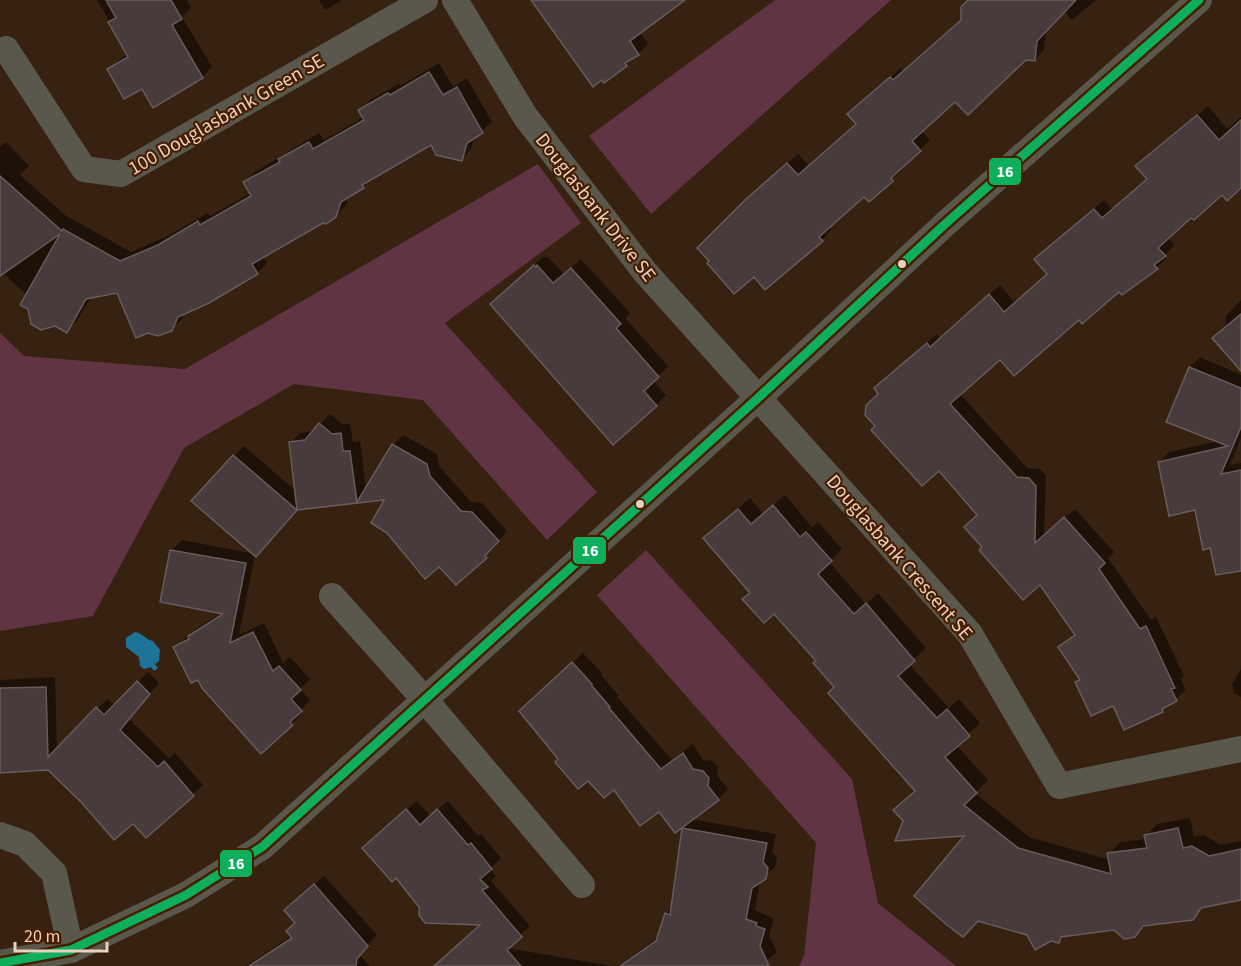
<svg xmlns="http://www.w3.org/2000/svg" width="1241" height="966" font-family="'Source Sans 3',sans-serif">
  <rect width="100%" height="100%" fill="#372110"/>
  <!-- green -->
  <g fill="#613443">
    <polygon points="775,0 891,0 651,214 589,136"/>
    <polygon points="538,164 581,223 445,323 597,492 547,540 423,400 294,384 184,448 93,616 0,631 0,333 24,356 185,369"/>
    <polygon points="646,550 852,779 878,903 956,966 799,966 804,956 816,843 597,595"/>
  </g>
  <!-- water -->
  <path fill="#1e7399" d="M135 632C143 633 146 640 153 641L160 650 159 661 155 664 158 668 154 671 151 667 144 669 140 666 139 657 126 647V638Z"/>
  <!-- shadow -->
  <g fill="#0007">
    <polygon points="97,0 187,0 191,8 182,17 212,67 202,77 142,87 109,70 119,60 128,54"/>
    <polygon points="319,0 342,0 325,10"/>
    <polygon points="547,0 683,0 640,32 648,44 626,65"/>
    <polygon points="970,0 1096,0 1072,20 1064,11 1046,30 1044,50 1034,60 1025,59 955,100 921,130 930,140 900,168 902,170 892,179 864,195 828,226 831,230 822,240 754,275 757,190 798,154 809,166 857,123 859,105 901,68 903,71 962,19"/>
    <polygon points="439,63 453,87 467,78 492,122 475,136 471,149 461,159 432,143 374,176 363,187 349,195 346,206 335,216 323,221 263,256 267,263 257,273 184,312 182,319 171,329 117,291 91,297 77,321 67,331 5,275 0,275 0,147 6,142 29,166 20,175 65,215 131,252 169,235 208,213 210,216 251,193 245,182 255,172 319,133 324,140 364,117 360,110 370,100 399,84 400,86"/>
    <polygon points="1208,106 1227,129 1241,117 1241,186 1222,193 1191,216 1168,237 1174,245 1164,256 1166,258 1157,268 1119,290 1079,318 1000,358 960,394 1027,468 1040,469 1046,475 1044,536 1075,509 1114,552 1108,558 1151,620 1156,617 1184,676 1181,679 1186,690 1162,710 1113,704 1077,683 1081,678 1060,647 1076,633 1041,582 984,547 979,514 939,469 877,426 879,394 886,378 937,334 940,338 1000,285 1015,303 1048,274 1046,250 1104,200 1112,209 1148,178 1137,166"/>
    <polygon points="544,256 546,258 548,257 564,274 581,259 630,313 625,318 668,366 653,381 666,395 656,405 502,294"/>
    <polygon points="1241,300 1241,369 1225,328 1226,316"/>
    <polygon points="1200,357 1241,375 1241,438 1230,465 1241,463 1241,569 1212,546 1196,508 1159,462 1169,452 1219,441 1168,421 1190,367"/>
    <polygon points="330,414 342,424 350,424 353,442 360,441 366,490 393,445 403,435 437,454 439,466 471,502 482,503 507,531 494,545 496,547 456,583 387,498 297,510 266,545 234,456 244,446 296,491 290,443 300,433 314,431"/>
    <polygon points="785,495 812,527 818,522 842,549 829,562 866,604 878,593 926,648 909,664 949,708 959,699 980,723 956,745 988,780 975,793 1029,837 1110,860 1109,854 1120,842 1147,839 1146,836 1157,824 1190,818 1194,837 1204,835 1221,845 1241,841 1241,899 1205,906 1192,918 1146,924 1135,936 1114,929 1065,935 1059,941 968,834 916,790 818,661 774,612 751,592 717,527 750,498 763,514"/>
    <polygon points="182,540 255,554 239,635 264,623 283,663 290,657 310,679 300,689 310,700 299,712 301,714 292,724 199,678 175,647 200,626 222,613 162,601 172,550"/>
    <polygon points="583,653 602,673 601,675 619,696 617,697 672,760 693,744 703,760 713,761 718,768 717,776 728,789 718,799 691,819 776,834 772,852 777,857 775,867 760,880 755,910 774,919 769,935 777,952 760,966 618,966 658,938 666,914 673,907 683,829 689,823 614,787 588,779 560,759 531,701"/>
    <polygon points="1241,669 1241,697 1234,693 1232,684"/>
    <polygon points="148,672 159,683 129,719 169,758 175,753 203,785 146,836 133,822 82,801 49,769 0,771 0,680 55,677 57,750 107,699 115,706"/>
    <polygon points="417,801 430,816 448,801 478,836 481,834 501,858 490,869 496,876 491,881 530,926 506,948 613,966 441,966 483,924 421,907 373,838"/>
    <polygon points="324,876 377,935 359,954 370,966 246,966 292,936 297,922 296,900"/>
  </g>
  <!-- building -->
  <g fill="#483b3b" stroke="#675b5d" stroke-width="1.5">
    <polygon points="106,0 171,0 182,19 172,25 203,78 153,108 142,89 124,99 107,69 128,57 108,22 116,18"/>
    <polygon points="531,0 685,0 630,41 639,55 625,63 627,66 604,83 602,80 593,87"/>
    <polygon points="968,0 1076,0 1037,41 1035,61 1026,60 968,115 955,102 912,141 921,151 891,178 893,181 869,202 864,197 819,237 823,241 765,290 754,277 734,294 707,263 709,261 697,248 745,200 787,163 798,175 856,124 847,114 890,77 893,80 961,20 961,7"/>
    <polygon points="429,72 443,95 457,87 483,133 467,143 462,161 436,155 431,145 362,185 364,188 341,202 336,217 326,224 323,223 252,264 258,274 209,303 178,317 172,331 158,336 148,333 136,338 117,293 86,299 67,333 55,326 41,330 31,324 28,309 20,305 60,234 0,276 0,176 62,231 63,229 120,261 158,245 198,221 200,225 251,196 243,182 280,162 278,159 309,142 313,149 364,120 358,110 388,93 390,95"/>
    <polygon points="1197,115 1219,140 1241,120 1241,188 1227,201 1222,195 1194,220 1191,218 1158,248 1166,256 1154,265 1158,269 1122,295 1119,292 1082,324 1079,320 1014,376 1000,360 950,404 1017,477 1029,478 1036,486 1035,543 1064,517 1105,563 1099,569 1140,629 1146,626 1175,688 1171,689 1177,701 1162,709 1163,712 1124,730 1113,706 1091,716 1075,682 1080,680 1058,647 1075,635 1040,585 1023,600 979,550 982,547 964,527 977,515 939,471 922,486 871,430 875,426 865,415 866,405 878,394 874,388 927,343 930,347 989,294 1004,312 1047,274 1034,259 1094,209 1102,218 1147,179 1135,166"/>
    <polygon points="534,265 536,267 537,265 553,283 571,268 621,324 616,328 659,377 644,391 657,406 613,445 490,304"/>
    <polygon points="1241,314 1241,371 1212,338"/>
    <polygon points="1189,367 1241,388 1241,427 1221,474 1241,470 1241,571 1216,575 1210,548 1203,550 1195,510 1169,516 1158,462 1228,446 1166,422"/>
    <polygon points="319,423 332,434 341,433 343,451 350,451 357,502 392,444 427,464 430,476 461,511 472,512 499,541 485,556 487,558 456,585 439,567 425,579 387,533 371,523 384,500 297,510 256,557 191,501 233,455 297,510 289,442 305,440"/>
    <polygon points="773,505 800,537 806,532 832,561 818,574 854,614 866,603 915,661 898,676 937,718 947,709 970,736 945,757 977,793 964,805 1018,848 1111,874 1107,853 1147,848 1144,835 1178,828 1183,848 1192,846 1209,856 1241,849 1241,900 1201,908 1193,920 1143,926 1135,937 1124,939 1114,930 1061,937 1059,943 1051,941 1035,950 1027,935 978,921 963,937 947,925 914,896 964,836 895,841 903,821 893,810 915,791 828,693 834,687 813,663 816,661 774,614 764,623 742,599 750,593 703,538 738,509 751,524"/>
    <polygon points="170,550 246,563 230,643 253,632 273,671 279,666 301,690 291,699 302,711 290,722 293,725 261,754 202,688 198,680 191,683 173,647 189,639 188,636 223,614 160,602"/>
    <polygon points="572,662 592,684 592,686 610,707 609,708 661,769 683,753 693,769 703,771 709,778 708,786 719,800 675,833 659,812 640,826 614,790 604,798 588,781 578,789 555,762 558,759 519,711"/>
    <polygon points="137,681 150,694 120,730 158,767 164,761 194,796 146,838 133,824 114,840 81,802 48,770 0,773 0,688 46,687 48,757 96,707 104,715"/>
    <polygon points="406,809 420,825 437,809 468,845 471,843 492,869 480,879 488,887 482,890 522,937 507,950 521,966 434,966 480,925 425,923 419,915 419,907 396,878 392,882 362,848"/>
    <polygon points="682,828 767,843 763,862 768,868 766,879 752,888 746,919 757,923 756,926 765,929 760,946 769,966 620,966 656,941 665,913 670,915"/>
    <polygon points="314,884 368,946 357,959 356,966 249,966 292,938 286,931 295,923 284,910"/>
  </g>
  <g fill="none" stroke-linecap="round" stroke-linejoin="round">
    <!-- street -->
    <g stroke="#5a584c" stroke-width="26">
      <polyline points="455,0 525,116 645,272 970,634 1059,786 1241,749"/>
      <polyline points="6,49 84,169 121,174 425,0"/>
      <polyline points="332,596 426,701 582,885"/>
      <polyline points="0,835 25,844 54,873 71,950"/>
      <polyline points="0,963 71,950 186,895 262,847 758,398 944,225 1199,0"/>
    </g>
    <!-- bus-1 casing -->
    <g stroke="#471f00" stroke-width="14">
      <polyline id="bus-1" points="0,963 71,950 186,895 262,847 758,398 944,225 1199,0"/>
    </g>
    <!-- bus-1 -->
    <use href="#bus-1" stroke="#0daf5c" stroke-width="9"/>
  </g>
  <!-- markers -->
  <g fill="#ead0bf" stroke="#471f00" stroke-width="2">
    <circle cx="902" cy="264" r="5"/>
    <circle cx="640" cy="504" r="5"/>
  </g>
  <g text-anchor="middle" stroke-width="4.5" stroke-linejoin="round" paint-order="stroke">
    <!-- street labels -->
    <g font-size="20" fill="#ead0bf" stroke="#471f00">
      <text transform="translate(226 114) rotate(-30)" y="7">100 Douglasbank Green SE</text>
      <text transform="translate(596 207) rotate(52)" y="7">Douglasbank Drive SE</text>
      <text transform="translate(900 557) rotate(49)" y="7">Douglasbank Crescent SE</text>
    </g>
  </g>
  <g stroke="#471f00" stroke-width="2">
    <rect x="988" y="157" width="34" height="29" rx="6" fill="#0daf5c"/>
    <rect x="572" y="536" width="35" height="29" rx="6" fill="#0daf5c"/>
    <rect x="219" y="849" width="34" height="29" rx="6" fill="#0daf5c"/>
  </g>
  <g font-size="16" text-anchor="middle" font-weight="bold" fill="#fff">
    <text x="1005" y="177">16</text>
    <text x="590" y="556">16</text>
    <text x="236" y="869">16</text>
  </g>
  <!-- scale -->
  <path d="M15 942v9h92v-9" fill="none" stroke="#ead0bf" stroke-width="3"/>
  <text x="24" y="942" font-size="18" fill="#ead0bf" stroke="#471f00" stroke-width="4.5" paint-order="stroke">20 m</text>
</svg>
